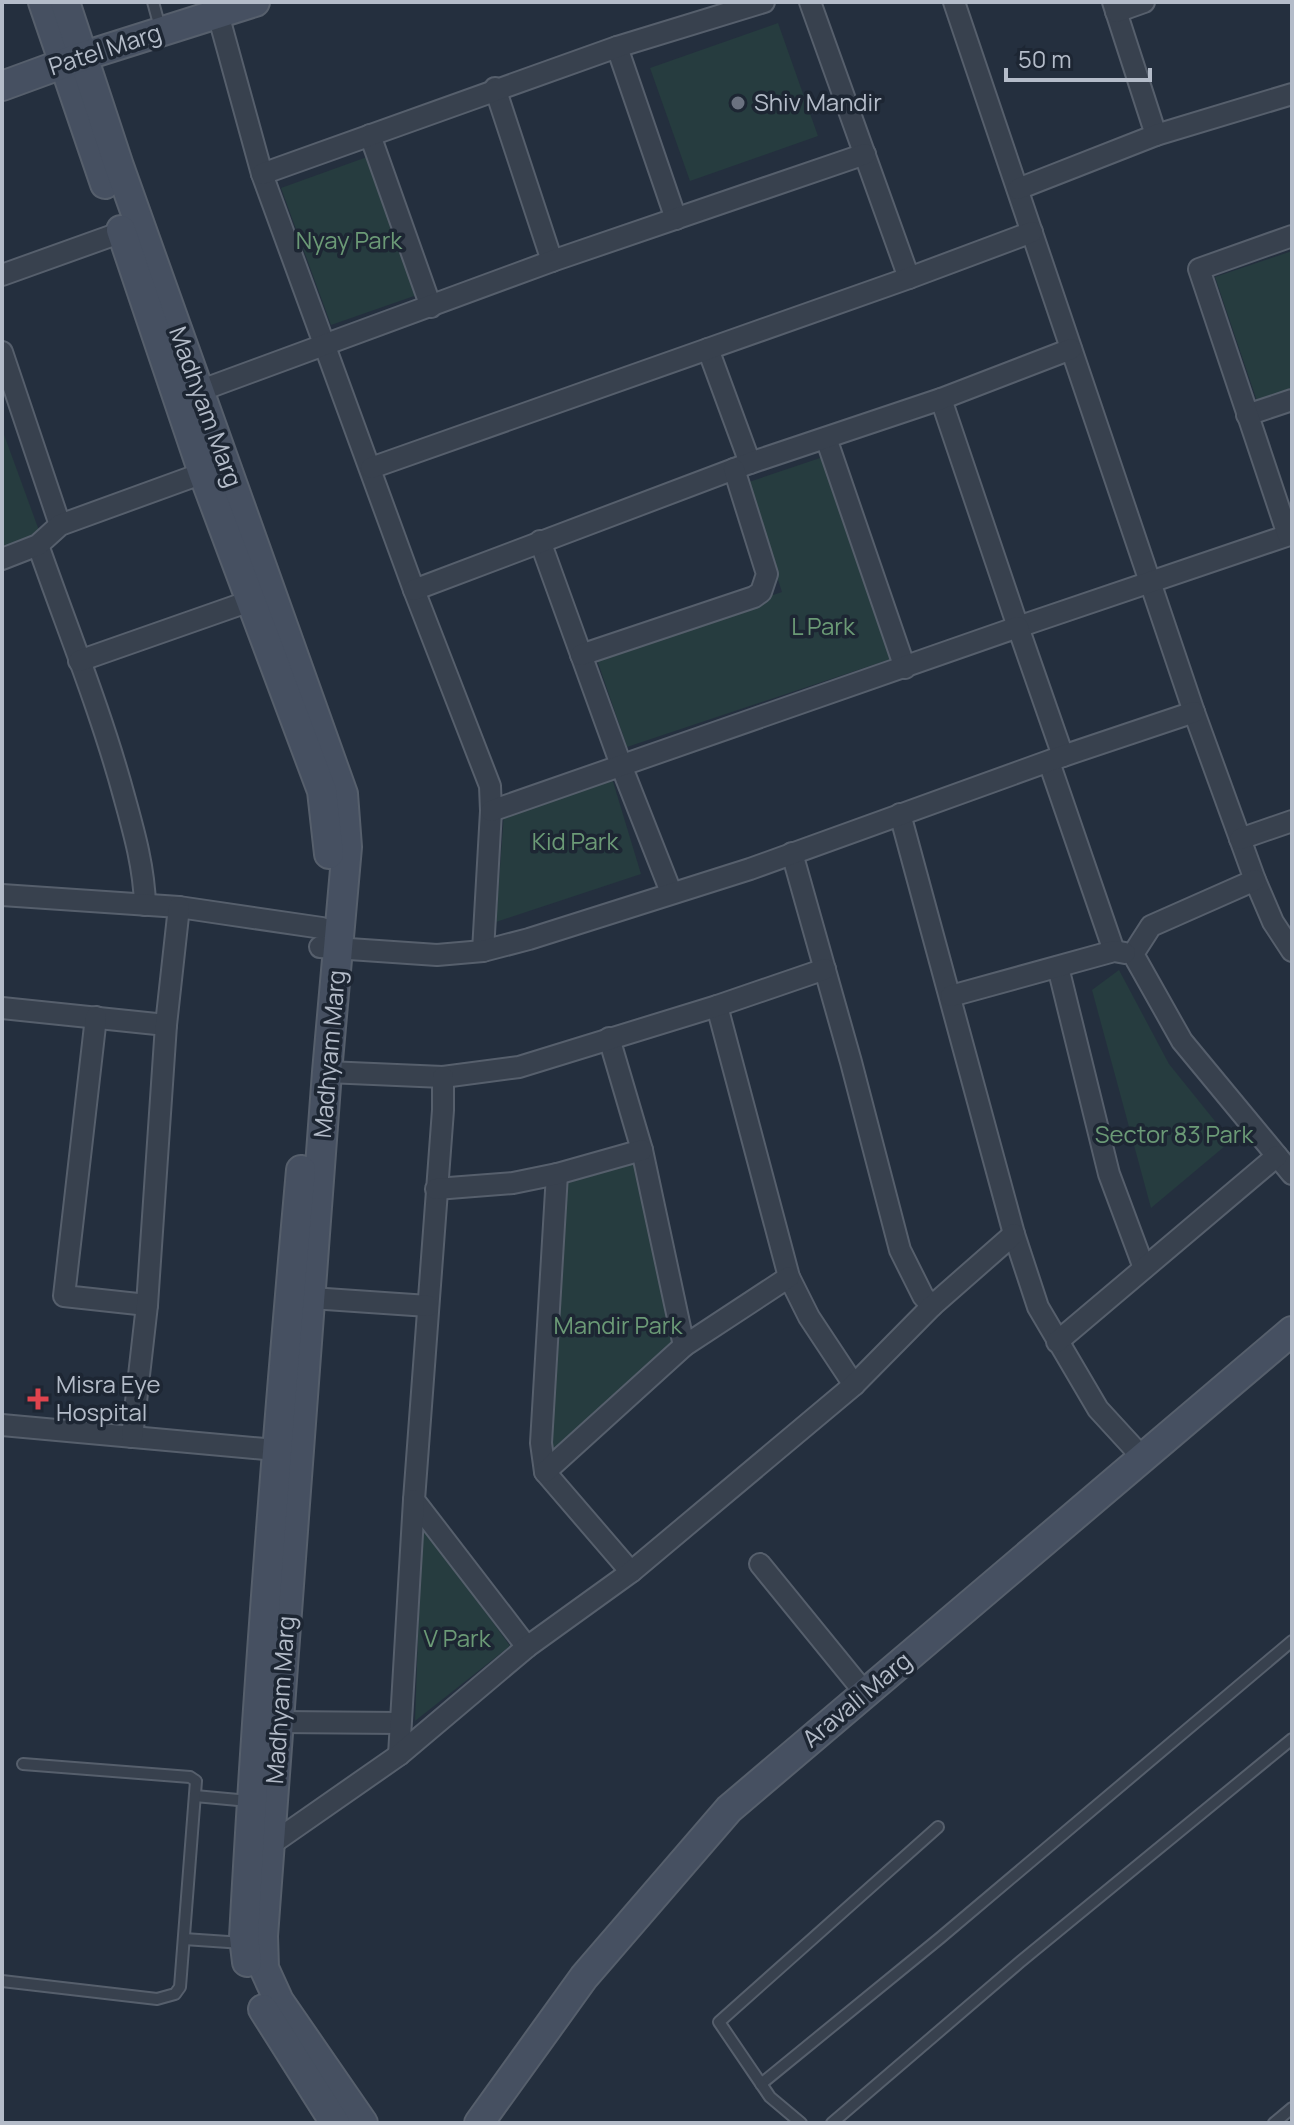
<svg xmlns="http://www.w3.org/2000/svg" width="1294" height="2125" font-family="Manrope,sans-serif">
  <rect width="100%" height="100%" fill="#242f3e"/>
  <!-- green -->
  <g fill="#263c3f">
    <polygon points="778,23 818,136 690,181 650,68"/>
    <polygon points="367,157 417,295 331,325 281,188"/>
    <polygon points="1292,251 1292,390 1257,401 1215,277"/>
    <polygon points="2,429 41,536 2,552"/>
    <polygon points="823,457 891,659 627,747 595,654 782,592 746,483"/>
    <polygon points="611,775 641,874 496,922 504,813"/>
    <polygon points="1119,970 1169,1064 1231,1141 1151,1208 1092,990"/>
    <polygon points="642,1150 684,1346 545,1472 557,1174"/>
    <polygon points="422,1524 510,1646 415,1721"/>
  </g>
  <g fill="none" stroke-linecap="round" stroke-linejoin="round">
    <!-- lane casing -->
    <g stroke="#565f6c" stroke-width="14">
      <g id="lane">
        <polyline points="153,2 161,31"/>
        <polyline points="195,1796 249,1801"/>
        <polyline points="184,1939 243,1943"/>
        <polyline points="2,1981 157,1999 175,1994 180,1987 196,1781 190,1777 23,1764"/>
        <polyline points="761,2084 940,1938 1292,1641"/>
        <polyline points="801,2123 770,2097 719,2022 938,1827"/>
        <polyline points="832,2123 1020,1962 1292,1739"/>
        <polyline points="1274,2123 1292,2108"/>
      </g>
    </g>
    <!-- street casing -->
    <g stroke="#565f6c" stroke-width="24">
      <g id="street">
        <polyline points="810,2 909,278"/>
        <polyline points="954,2 1194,712 1255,880 1273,922 1292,951"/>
        <polyline points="1113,2 1156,135"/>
        <polyline points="1116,12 1144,2"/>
        <polyline points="218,14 262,174 414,590 490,786 491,811 483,951"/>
        <polyline points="617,47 676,219"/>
        <polyline points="495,88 552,261"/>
        <polyline points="370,135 431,307"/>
        <polyline points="262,174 617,47 764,2"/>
        <polyline points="1018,189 1156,135 1292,94"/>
        <polyline points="2,275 122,232"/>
        <polyline points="708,349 750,463"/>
        <polyline points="2,352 60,525"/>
        <polyline points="199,391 552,261 865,154"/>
        <polyline points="941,399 1018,627 1292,534"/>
        <polyline points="1247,415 1292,400"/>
        <polyline points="826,438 905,668"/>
        <polyline points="371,468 909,278 1032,232"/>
        <polyline points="1288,535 1199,269 1292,236"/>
        <polyline points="540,541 621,765 671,892"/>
        <path d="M38 545C67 628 101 711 124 796 134 832 144 867 145 905"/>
        <polyline points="2,559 38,545 60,525 203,473"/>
        <polyline points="414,590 750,463 941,399 1071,349"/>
        <polyline points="581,655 754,597 761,592 767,574 734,469"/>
        <polyline points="79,661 250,601"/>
        <polyline points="1049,762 1114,951"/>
        <polyline points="491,811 1018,627 1063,756"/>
        <polyline points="900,814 1014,1234 1038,1307 1098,1409 1142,1457"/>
        <polyline points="1240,839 1292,821"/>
        <polyline points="792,853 851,1062 900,1250 923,1296 932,1306"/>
        <polyline points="1255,880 1151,926 1133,954 1182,1041 1292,1174"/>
        <polyline points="2,895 179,907 322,928"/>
        <polyline points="320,947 437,955 483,951 529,939 750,869 1063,756 1194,712"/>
        <polyline points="1058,967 1109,1174 1144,1268"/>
        <polyline points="951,996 1114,951 1125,953"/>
        <polyline points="717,1006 789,1277 809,1317 854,1385"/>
        <polyline points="2,1008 166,1025"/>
        <polyline points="96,1017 64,1296 147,1305"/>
        <polyline points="609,1038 642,1150 684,1346"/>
        <polyline points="327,1072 443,1077 519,1067 717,1006 825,969"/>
        <polyline points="443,1077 443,1110 414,1500 527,1647"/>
        <polyline points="557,1174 541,1443 545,1472 631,1572"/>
        <polyline points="436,1189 513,1183 557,1174 642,1150"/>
        <polyline points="311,1298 428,1306"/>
        <polyline points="1057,1342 1277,1156"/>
        <polyline points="2,1425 276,1450"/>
        <polyline points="132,1437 147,1305 166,1025 179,907"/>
        <polyline points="545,1472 684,1346 789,1277"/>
        <polyline points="760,1564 865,1693"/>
        <polyline points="279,1722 400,1723"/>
        <polyline points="399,1755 414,1500"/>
        <polyline points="270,1845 399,1755 527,1647 631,1572 854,1385 932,1306 1014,1234"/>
      </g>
    </g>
    <!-- secondary casing -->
    <g stroke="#565f6c" stroke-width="32">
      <g id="secondary">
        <polyline points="43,2 105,184"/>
        <polyline points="65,2 119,166 343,794 347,847 327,1072 263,1936 264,1968 279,2001 363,2123"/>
        <polyline points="2,86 84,56 255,2"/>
        <polyline points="121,230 203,473 322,791 329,854"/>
        <path d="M247 1962 244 1937C258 1681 278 1425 301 1170"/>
        <polyline points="263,2009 335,2123"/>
        <polyline points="479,2123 584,1977 729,1809 1292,1331"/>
      </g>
    </g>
    <!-- lane -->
    <use href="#lane" stroke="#38414e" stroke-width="10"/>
    <!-- street -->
    <use href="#street" stroke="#38414e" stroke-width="20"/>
    <!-- secondary -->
    <use href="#secondary" stroke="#465061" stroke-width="28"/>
  </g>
  <!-- markers -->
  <circle fill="#6b7280" stroke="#1d2633" stroke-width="3" cx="738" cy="103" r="8"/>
  <path fill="#e0444e" stroke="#1d2633" stroke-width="3" d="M34 1387h8v8h8v8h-8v8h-8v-8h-8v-8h8z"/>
  <g text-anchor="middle" stroke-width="7" stroke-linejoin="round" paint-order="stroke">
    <!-- street labels -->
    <g font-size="24" fill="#b4bcc9" stroke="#1d2633">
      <text transform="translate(105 50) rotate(-18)" y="8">Patel Marg</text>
      <text transform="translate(205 407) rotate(70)" y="8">Madhyam Marg</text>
      <text transform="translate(330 1054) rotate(-85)" y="8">Madhyam Marg</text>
      <text transform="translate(281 1700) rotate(-86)" y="8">Madhyam Marg</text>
      <text transform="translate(857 1700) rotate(-40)" y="8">Aravali Marg</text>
    </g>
    <!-- poi labels -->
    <g font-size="24" fill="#b4bcc9" stroke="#1d2633" text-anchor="start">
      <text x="754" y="111">Shiv Mandir</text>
      <text x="56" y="1393">Misra Eye<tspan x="56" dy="28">Hospital</tspan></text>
    </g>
    <!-- park labels -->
    <g font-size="24" fill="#6b9a76" stroke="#1d2633">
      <text x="349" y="249">Nyay Park</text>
      <text x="823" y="635">L Park</text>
      <text x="575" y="850">Kid Park</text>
      <text x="1174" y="1143">Sector 83 Park</text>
      <text x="618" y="1334">Mandir Park</text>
      <text x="457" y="1647">V Park</text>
    </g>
  </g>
  <!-- border -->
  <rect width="1294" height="2125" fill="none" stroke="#b4bcc9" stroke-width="8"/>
  <!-- scale -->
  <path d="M1006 68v12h144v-12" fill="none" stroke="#b4bcc9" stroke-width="4"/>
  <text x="1018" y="68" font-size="24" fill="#b4bcc9" stroke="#1d2633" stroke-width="6" paint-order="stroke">50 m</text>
</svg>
